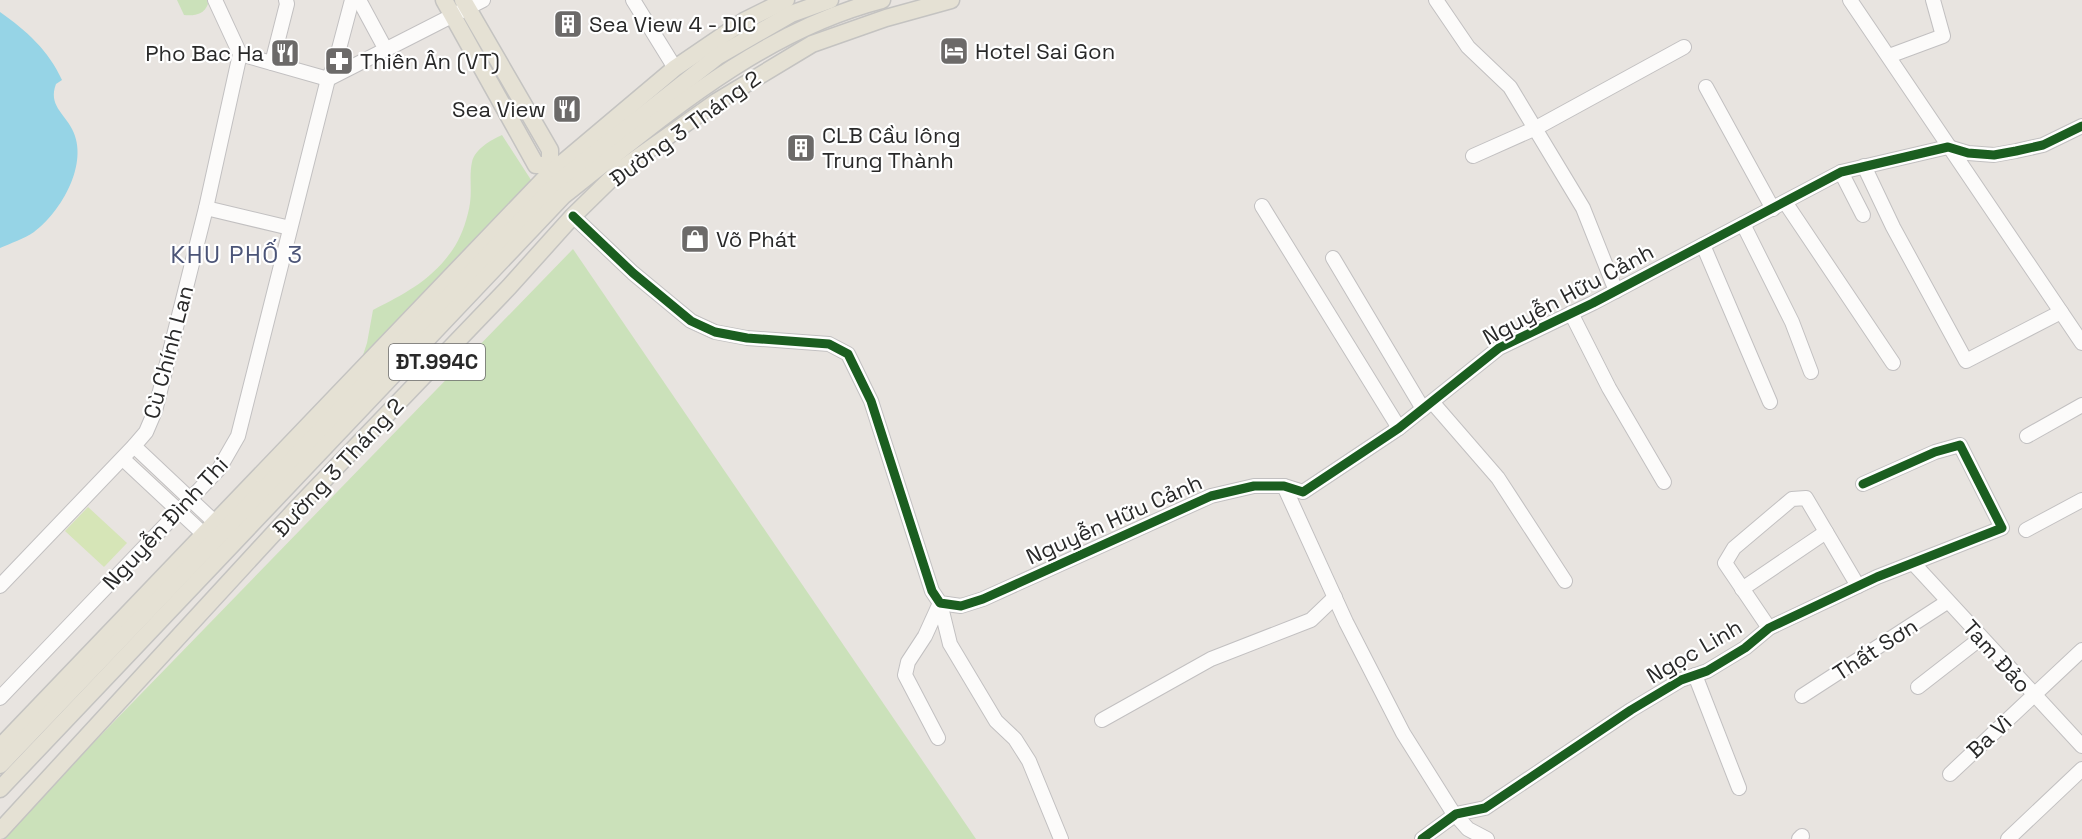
<svg xmlns="http://www.w3.org/2000/svg" width="2082" height="839" font-family="'Space Grotesk',sans-serif">
  <rect width="100%" height="100%" fill="#e8e4e0"/>
  <!-- green -->
  <g fill="#cbe1ba">
    <path d="M177 0H207L208 4C204 15 194 16 184 15Z"/>
    <path d="M502 135 533 183 357 373 367 343 373 310C406 293 434 279 455 246 462 235 468 217 470 203 472 190 469 175 472 162 475 149 491 140 502 135Z"/>
    <polygon points="573,249 976,839 0,839"/>
  </g>
  <!-- pitch -->
  <polygon fill="#d6e5b7" points="88,507 127,543 104,567 65,531"/>
  <!-- water -->
  <path fill="#96d4e6" d="M0 12C26 30 49 51 62 80L56 84C48 105 64 113 72 129 90 163 61 212 34 232 24 239 11 243 0 248Z"/>
  <g fill="none" stroke-linecap="round" stroke-linejoin="round">
    <!-- minor casing -->
    <g stroke="#c2c0c1" stroke-width="16">
      <g id="minor">
        <polyline points="359,0 386,50"/>
        <polyline points="633,0 675,68"/>
        <polyline points="1436,0 1468,47 1510,87 1583,208 1616,291"/>
        <polyline points="1850,0 2082,343"/>
        <polyline points="240,54 328,79 483,0"/>
        <polyline points="1889,56 1943,36 1933,0"/>
        <polyline points="272,63 287,4 286,0"/>
        <polyline points="1706,87 1773,209"/>
        <polyline points="1473,156 1536,128 1684,47"/>
        <polyline points="1864,166 1893,227 1966,361 2061,312"/>
        <polyline points="1841,172 1863,215"/>
        <polyline points="1785,202 1893,363"/>
        <polyline points="1262,206 1399,428"/>
        <polyline points="206,208 290,228"/>
        <polyline points="573,216 633,273 691,321 715,332 747,338 829,344 848,354 871,401 932,591 940,603 961,606 983,599 1211,496 1254,486 1284,486 1303,492 1399,428 1499,348 1593,303 1841,172 1948,147 1968,153 1994,155 2016,151 2043,145 2082,126"/>
        <polyline points="1743,224 1792,322 1811,372"/>
        <polyline points="1703,245 1770,402"/>
        <polyline points="1333,258 1423,409"/>
        <polyline points="1571,313 1609,388 1664,482"/>
        <polyline points="1433,403 1498,478 1565,581"/>
        <polyline points="2027,436 2082,405"/>
        <polyline points="134,446 222,529"/>
        <polyline points="123,459 211,541"/>
        <polyline points="1284,486 1346,622 1403,733 1452,811 1468,829 1487,839"/>
        <polyline points="2026,530 2082,500"/>
        <polyline points="1914,564 2082,746"/>
        <polyline points="0,586 134,446 146,432 155,411 206,208 240,54 215,0"/>
        <polyline points="1742,589 1826,532"/>
        <polyline points="1769,628 1725,563 1734,548 1792,499 1806,498 1858,586"/>
        <polyline points="1695,675 1739,788"/>
        <polyline points="1918,687 1981,638"/>
        <polyline points="1802,696 1947,602"/>
        <polyline points="0,698 219,469 238,436 328,79 335,64 352,0"/>
        <polyline points="1102,720 1211,659 1311,620 1335,597"/>
        <polyline points="938,738 905,675 908,662 925,636 940,603 950,644 996,721 1015,739 1029,761 1061,839"/>
        <polyline points="1950,774 2082,650"/>
        <polyline points="1422,839 1456,814 1485,808 1631,710 1681,680 1707,671 1745,648 1769,628 1877,577 2002,528 1960,445 1935,452 1863,484"/>
        <polyline points="1799,839 1802,836"/>
        <polyline points="2008,839 2082,769"/>
      </g>
    </g>
    <!-- major casing -->
    <g stroke="#c4c3c1" stroke-width="19">
      <g id="major">
        <polyline points="444,0 536,165 550,165"/>
        <polyline points="463,0 550,150 550,165 556,179"/>
        <polyline points="0,747 548,175 675,68 744,21 786,0"/>
        <polyline points="0,765 558,182 718,56 791,14 830,0"/>
        <path d="M0 789 563 196C661 119 758 32 882 0"/>
        <polyline points="0,831 297,508 509,287 572,217 620,170 716,102 812,44 886,18 951,0"/>
      </g>
    </g>
    <!-- minor -->
    <use href="#minor" stroke="#fcfbfa" stroke-width="14"/>
    <!-- major -->
    <use href="#major" stroke="#e5e1d4" stroke-width="16"/>
    <!-- cycleway casing -->
    <g stroke="#fff" stroke-width="13">
      <g id="cycleway">
        <polyline points="573,216 633,273 691,321 715,332 747,338 829,344 848,354 871,401 932,591 940,603 961,606 983,599 1211,496 1254,486 1284,486 1303,492 1399,428 1499,348 1593,303 1841,172 1948,147 1968,153 1994,155 2016,151 2043,145 2082,126"/>
        <polyline points="1422,839 1456,814 1485,808 1631,710 1681,680 1707,671 1745,648 1769,628 1877,577 2002,528 1960,445 1935,452 1863,484"/>
      </g>
    </g>
    <!-- cycleway -->
    <use href="#cycleway" stroke="#1b5e20" stroke-width="9"/>
  </g>
  <!-- icons -->
  <defs>
    <g id="building-square" transform="scale(1.5)"><rect x="-9" y="-9" width="18" height="18" rx="4" fill="#6c6a69" stroke="#fff"/><path d="M-4-6H4V6H1V3H-1V6H-4ZM-2.5-4.3h1.7v1.8h-1.7ZM.8-4.3h1.7v1.8H.8ZM-2.5-1h1.7V.8h-1.7ZM.8-1h1.7V.8H.8Z" fill="#fff"/></g>
    <g id="hotel-square" transform="scale(1.5)"><rect x="-9" y="-9" width="18" height="18" rx="4" fill="#6c6a69" stroke="#fff"/><path d="M-6-4.5h1.5V1H6V5H4.5V3h-9V5H-6ZM-4 0a1.8 1.8 0 1 1 3.6 0ZM.5 0V-2.5h3Q6-2.5 6 0Z" fill="#fff"/></g>
    <g id="restaurant-square" transform="scale(1.5)"><rect x="-9" y="-9" width="18" height="18" rx="4" fill="#6c6a69" stroke="#fff"/><path d="M-5-6h1v4h1v-4h1v4h1v-4h1v5L-1.5 .5V6h-2V.5L-5-1ZM5-6V6H3V1.5H1.5Q1.5-4 5-6Z" fill="#fff"/></g>
    <g id="pharmacy-square" transform="scale(1.5)"><rect x="-9" y="-9" width="18" height="18" rx="4" fill="#6c6a69" stroke="#fff"/><path d="M-2-6h4v4h4v4h-4v4h-4v-4h-4v-4h4Z" fill="#fff"/></g>
    <g id="shop-square" transform="scale(1.5)"><rect x="-9" y="-9" width="18" height="18" rx="4" fill="#6c6a69" stroke="#fff"/><path d="M-5-2.5h2.3a2.7 3.5 0 0 1 5.4 0H5L5.5 6h-11ZM-1.5-2.5h3a1.5 2.3 0 0 0-3 0Z" fill="#fff"/></g>
  </defs>
  <g fill-rule="evenodd">
    <use href="#building-square" x="568" y="24"/>
    <use href="#hotel-square" x="954" y="51"/>
    <use href="#restaurant-square" x="285" y="53"/>
    <use href="#pharmacy-square" x="339" y="61"/>
    <use href="#restaurant-square" x="567" y="109"/>
    <use href="#building-square" x="801" y="148"/>
    <use href="#shop-square" x="695" y="239"/>
  </g>
  <g text-anchor="middle" stroke-width="4.5" stroke-linejoin="round" paint-order="stroke">
    <!-- shield labels -->
    <rect fill="#fff" stroke="#696969" stroke-width="1.5" x="389" y="344" width="96" height="36" rx="4.5"/>
    <g font-size="21" font-weight="bold" fill="#292929">
      <text x="437" y="369">ĐT.994C</text>
    </g>
    <!-- poi labels -->
    <g font-size="22" fill="#292929" stroke="#fff" text-anchor="start">
      <text x="589" y="32">Sea View 4 - DIC</text>
      <text x="975" y="59">Hotel Sai Gon</text>
      <text x="264" y="61" text-anchor="end">Pho Bac Ha</text>
      <text x="360" y="69">Thiên Ân (VT)</text>
      <text x="546" y="117" text-anchor="end">Sea View</text>
      <text x="822" y="143">CLB Cầu lông<tspan x="822" dy="25">Trung Thành</tspan></text>
      <text x="716" y="247">Võ Phát</text>
    </g>
    <!-- street labels -->
    <g font-size="22" fill="#292929" stroke="#fff">
      <text transform="translate(685 128) rotate(-36)" y="8">Đường 3 Tháng 2</text>
      <text transform="translate(1568 294) rotate(-28)" y="8">Nguyễn Hữu Cảnh</text>
      <text transform="translate(168 352) rotate(-75)" y="8">Cù Chính Lan</text>
      <text transform="translate(338 467) rotate(-47)" y="8">Đường 3 Tháng 2</text>
      <text transform="translate(1114 519) rotate(-24)" y="8">Nguyễn Hữu Cảnh</text>
      <text transform="translate(165 523) rotate(-47)" y="8">Nguyễn Đình Thi</text>
      <text transform="translate(1875 649) rotate(-33)" y="8">Thất Sơn</text>
      <text transform="translate(1694 651) rotate(-30)" y="8">Ngọc Linh</text>
      <text transform="translate(1997 656) rotate(48)" y="8">Tam Đảo</text>
      <text transform="translate(1989 736) rotate(-43)" y="8">Ba Vì</text>
    </g>
    <!-- neighbourhood labels -->
    <g font-size="24" letter-spacing="1.5" fill="#4c5578" stroke="#fff">
      <text x="237" y="263">KHU PHỐ 3</text>
    </g>
  </g>
</svg>
